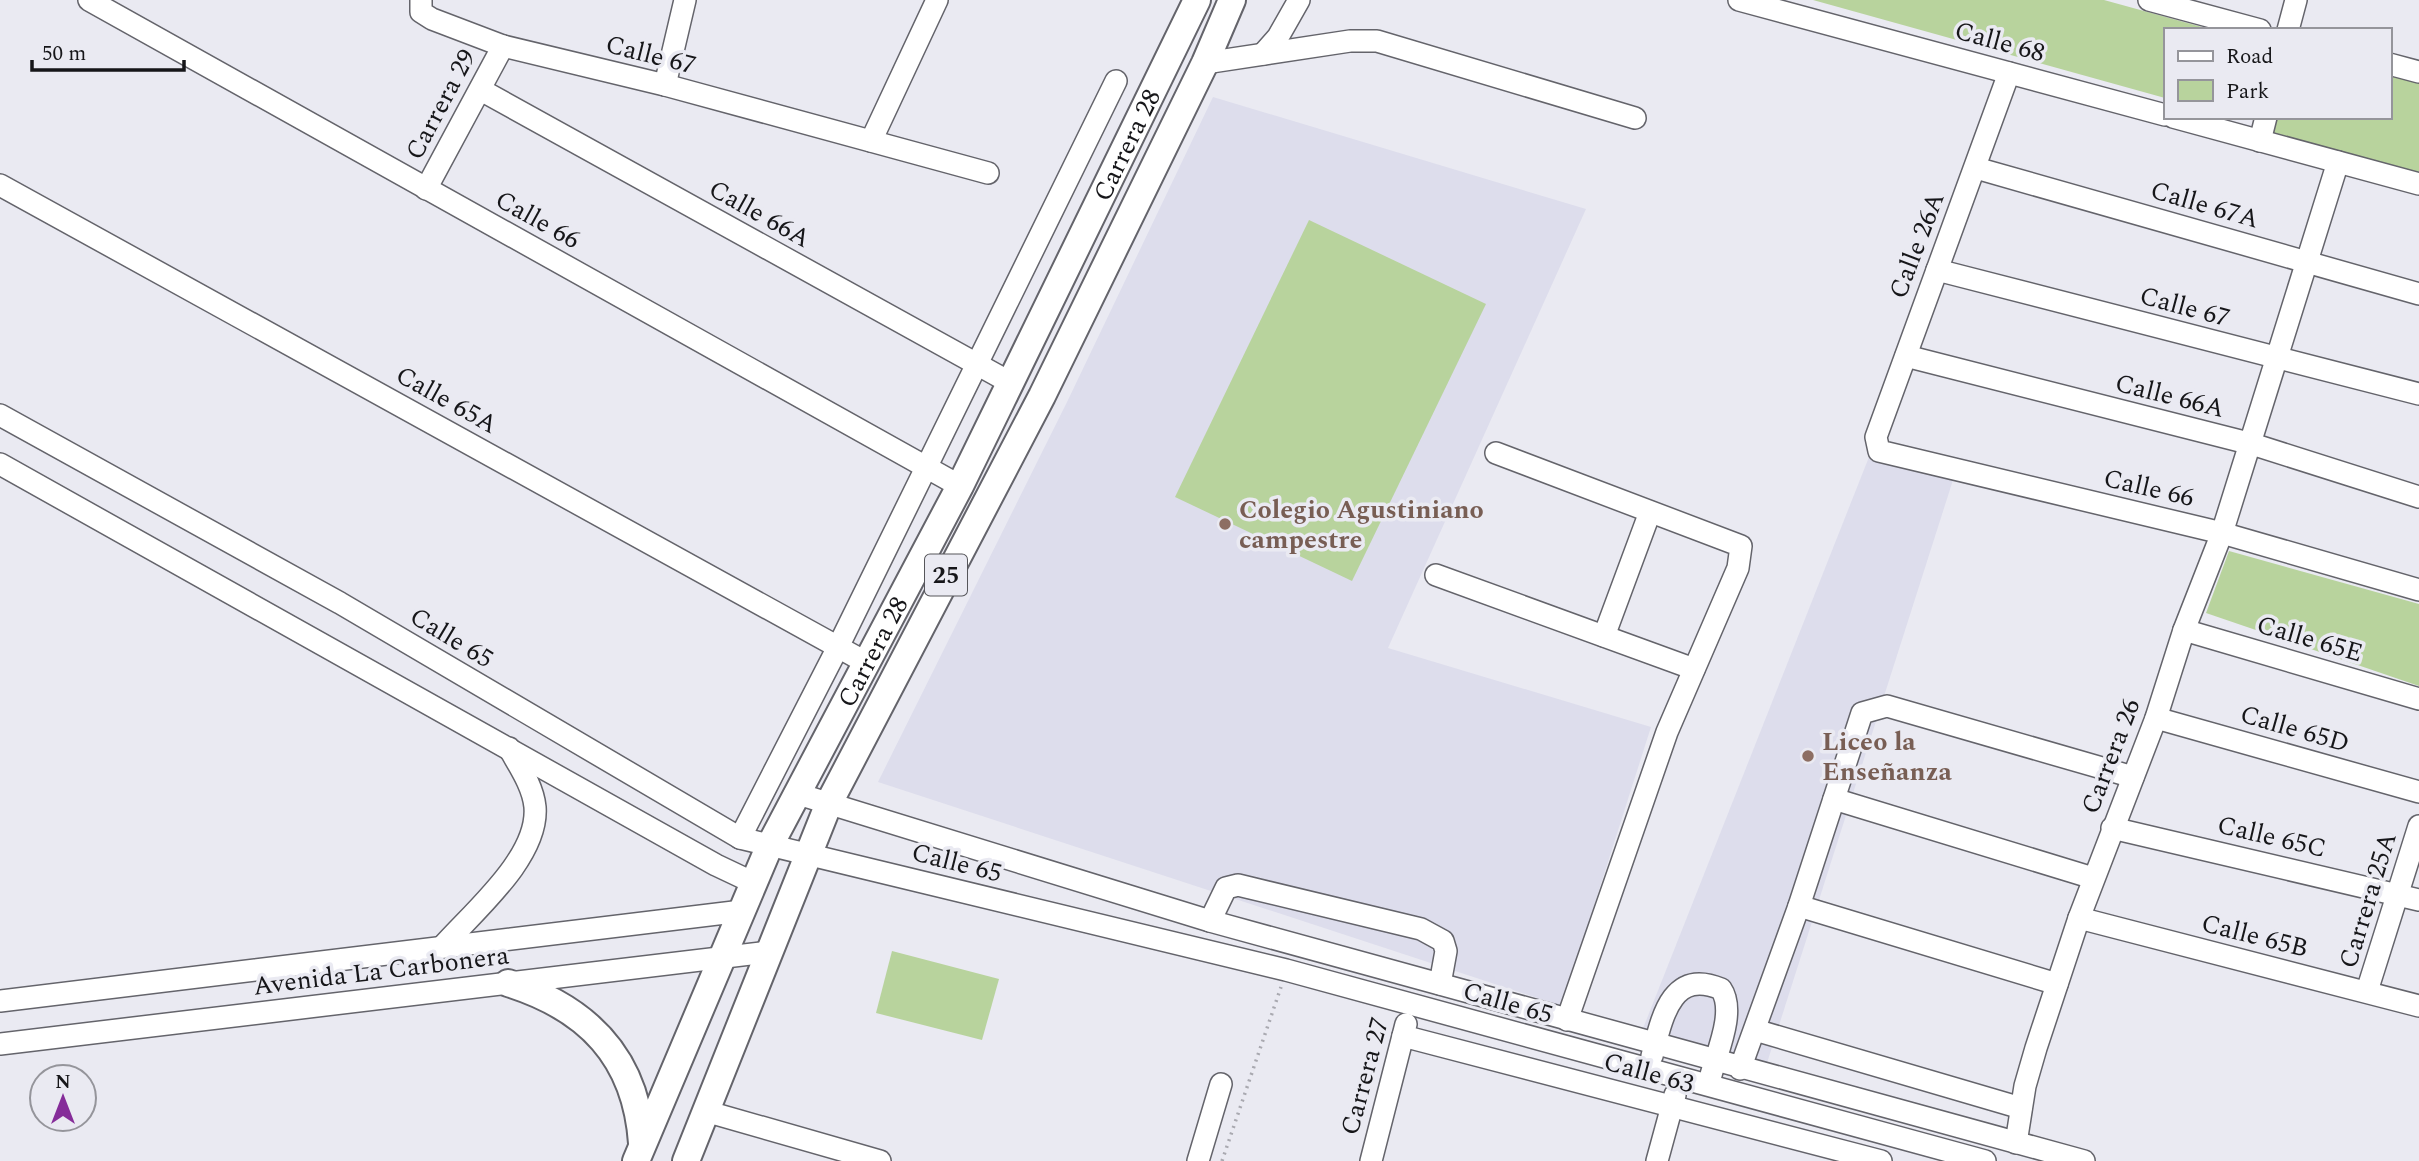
<svg xmlns="http://www.w3.org/2000/svg" width="2419" height="1161" font-family="Spectral,serif">
  <rect width="100%" height="100%" fill="#eaeaf2"/>
  <!-- built -->
  <g fill="#ddddec">
    <polygon points="1213,97 1586,209 1388,648 1651,727 1562,1006 878,782 1068,400"/>
    <polygon points="1869,457 1953,480 1766,1066 1642,1031"/>
  </g>
  <!-- green -->
  <g fill="#b8d39d">
    <polygon points="1813,0 2104,0 2213,30 2165,30 2165,98"/>
    <polygon points="2389,75 2419,83 2419,175 2272,135 2277,117 2389,117"/>
    <polygon points="1309,220 1486,304 1352,581 1175,497"/>
    <polygon points="2229,551 2419,604 2419,686 2206,613"/>
    <polygon points="892,951 999,979 982,1040 876,1013"/>
  </g>
  <g fill="none" stroke-linecap="round" stroke-linejoin="round">
    <!-- minor casing -->
    <g stroke="#64646b" stroke-width="24">
      <g id="minor">
        <polyline points="89,0 960,486"/>
        <polyline points="421,0 421,12 432,19 503,46 665,85 988,173"/>
        <polyline points="1739,0 2165,115"/>
        <polyline points="2149,0 2260,30"/>
        <polyline points="2288,30 2296,0"/>
        <polyline points="1263,54 1278,37 1299,0"/>
        <polyline points="1205,63 1350,41 1377,41 1635,118"/>
        <polyline points="2389,64 2419,72"/>
        <polyline points="2009,73 1876,437 1879,451 2222,533 2419,590"/>
        <polyline points="665,85 685,0"/>
        <polyline points="481,90 1011,383"/>
        <polyline points="2173,117 2419,184"/>
        <polyline points="871,141 937,0"/>
        <polyline points="2260,141 2266,117"/>
        <polyline points="1976,168 2419,294"/>
        <polyline points="0,185 867,663"/>
        <polyline points="426,189 503,46"/>
        <polyline points="1937,270 2419,394"/>
        <polyline points="1906,356 2252,444 2419,497"/>
        <polyline points="0,415 340,603 740,838 1286,970 1985,1161"/>
        <polyline points="1496,453 1741,546 1738,568 1667,732 1567,1020"/>
        <polyline points="0,464 716,865 754,883"/>
        <polyline points="1436,575 1694,669"/>
        <polyline points="2184,630 2419,699"/>
        <polyline points="1604,636 1650,512"/>
        <polyline points="2156,718 2419,792"/>
        <polyline points="795,793 1210,921 2084,1161"/>
        <polyline points="1834,799 2093,878"/>
        <polyline points="2112,828 2419,900"/>
        <polyline points="740,838 838,647 1116,81"/>
        <polyline points="1799,906 2057,984"/>
        <polyline points="2079,918 2419,1006"/>
        <polyline points="1210,921 1226,888 1238,885 1421,929 1443,941 1446,951 1440,984"/>
        <path d="M442 947C474 911 539 857 535 807 533 786 519 766 509 748"/>
        <polyline points="2367,991 2419,826"/>
        <polyline points="0,1001 742,911"/>
        <polyline points="1755,1030 2021,1108"/>
        <polyline points="1403,1036 1881,1161"/>
        <polyline points="0,1044 768,952"/>
        <path d="M1652 1056C1662 1018 1671 968 1721 989 1736 1011 1717 1052 1711 1075"/>
        <polyline points="1740,1069 1799,906 1862,713 1887,706 2133,777"/>
        <polyline points="705,1111 880,1161"/>
        <polyline points="2016,1143 2025,1086 2036,1048 2079,918 2156,718 2184,630 2222,533 2338,162"/>
        <polyline points="1198,1161 1221,1084"/>
        <polyline points="1371,1161 1406,1024"/>
        <polyline points="1657,1161 1675,1095"/>
      </g>
    </g>
    <!-- major casing -->
    <g stroke="#64646b" stroke-width="30">
      <g id="major">
        <path d="M508 983C588 1008 636 1057 642 1143"/>
        <path id="s1" d="M636 1161 769 847 960 486 1197 0"/>
        <polyline points="686,1161 829,803 1042,396 1205,63 1232,0"/>
      </g>
    </g>
    <!-- path -->
    <polyline stroke="#a9a9b0" stroke-width="3.5" stroke-dasharray="2 5" stroke-linecap="butt" points="1222,1161 1281,987"/>
    <!-- minor -->
    <use href="#minor" stroke="#fff" stroke-width="21"/>
    <!-- major -->
    <use href="#major" stroke="#fff" stroke-width="26"/>
  </g>
  <!-- markers -->
  <g fill="#8d6e63" stroke="#eaeaf2" stroke-width="2.5">
    <circle cx="1225" cy="524" r="7"/>
    <circle cx="1808" cy="756" r="7"/>
  </g>
  <g text-anchor="middle" stroke-width="7" stroke-linejoin="round" paint-order="stroke">
    <!-- shield labels -->
    <rect fill="#eaeaf2" stroke="#56565a" stroke-width="2" x="925" y="554.5" width="42" height="41" rx="5"/>
    <g font-size="24" font-weight="bold" fill="#161619">
      <text x="946" y="583">25</text>
    </g>
    <!-- street labels -->
    <g font-size="26" fill="#161619" stroke="#eaeaf2">
      <text transform="translate(2000 41) rotate(15)" y="9">Calle 68</text>
      <text transform="translate(651 54) rotate(14)" y="9">Calle 67</text>
      <text transform="translate(440 104) rotate(-62)" y="9">Carrera 29</text>
      <text dy="9" stroke="none"><textPath href="#s1" startOffset="1129">Carrera 28</textPath></text>
      <text transform="translate(2205 204) rotate(16)" y="9">Calle 67A</text>
      <text transform="translate(760 213) rotate(29)" y="9">Calle 66A</text>
      <text transform="translate(538 219) rotate(29)" y="9">Calle 66</text>
      <text transform="translate(1916 245) rotate(-69)" y="9">Calle 26A</text>
      <text transform="translate(2185 306) rotate(15)" y="9">Calle 67</text>
      <text transform="translate(2170 395) rotate(14)" y="9">Calle 66A</text>
      <text transform="translate(447 399) rotate(29)" y="9">Calle 65A</text>
      <text transform="translate(2149 487) rotate(13)" y="9">Calle 66</text>
      <text transform="translate(452 637) rotate(31)" y="9">Calle 65</text>
      <text transform="translate(2310 638) rotate(16)" y="9">Calle 65E</text>
      <text dy="9" stroke="none"><textPath href="#s1" startOffset="562">Carrera 28</textPath></text>
      <text transform="translate(2295 728) rotate(16)" y="9">Calle 65D</text>
      <text transform="translate(2110 756) rotate(-69)" y="9">Carrera 26</text>
      <text transform="translate(2272 836) rotate(13)" y="9">Calle 65C</text>
      <text transform="translate(957 862) rotate(14)" y="9">Calle 65</text>
      <text transform="translate(2367 900) rotate(-73)" y="9">Carrera 25A</text>
      <text transform="translate(2255 935) rotate(14)" y="9">Calle 65B</text>
      <text transform="translate(381 970) rotate(-7)" y="9">Avenida La Carbonera</text>
      <text transform="translate(1508 1002) rotate(16)" y="9">Calle 65</text>
      <text transform="translate(1649 1072) rotate(15)" y="9">Calle 63</text>
      <text transform="translate(1364 1076) rotate(-75)" y="9">Carrera 27</text>
    </g>
    <!-- education labels -->
    <g font-size="26" font-weight="bold" fill="#785e54" stroke="#eaeaf2" text-anchor="start">
      <text x="1239" y="518">Colegio Agustiniano<tspan x="1239" dy="30">campestre</tspan></text>
      <text x="1822" y="750">Liceo la<tspan x="1822" dy="30">Enseñanza</tspan></text>
    </g>
  </g>
  <!-- legend -->
  <rect x="2164" y="28" width="228" height="91" fill="#eaeaf2" stroke="#95959b" stroke-width="2"/>
  <rect x="2178" y="51" width="35" height="10" fill="#ffffff" stroke="#95959b" stroke-width="2"/>
  <text x="2226" y="63" font-size="21" fill="#161619">Road</text>
  <rect x="2178" y="80" width="35" height="21" fill="#b8d39d" stroke="#95959b" stroke-width="2"/>
  <text x="2226" y="98" font-size="21" fill="#161619">Park</text>
  <!-- north arrow -->
  <g transform="translate(63 1098)"><circle r="33" fill="#eaeaf2" stroke="#95959b" stroke-width="2"/>
  <path d="M0-5L12 26L0 18L-12 26Z" fill="#852c99"/>
  <text y="-10" font-size="19" font-weight="bold" text-anchor="middle" fill="#161619">N</text>
  </g>
  <!-- scale -->
  <path d="M32 60v10h152v-10" fill="none" stroke="#161619" stroke-width="3.5"/>
  <text x="42" y="60" font-size="21" fill="#161619" stroke="#eaeaf2" stroke-width="5" paint-order="stroke">50 m</text>
</svg>
